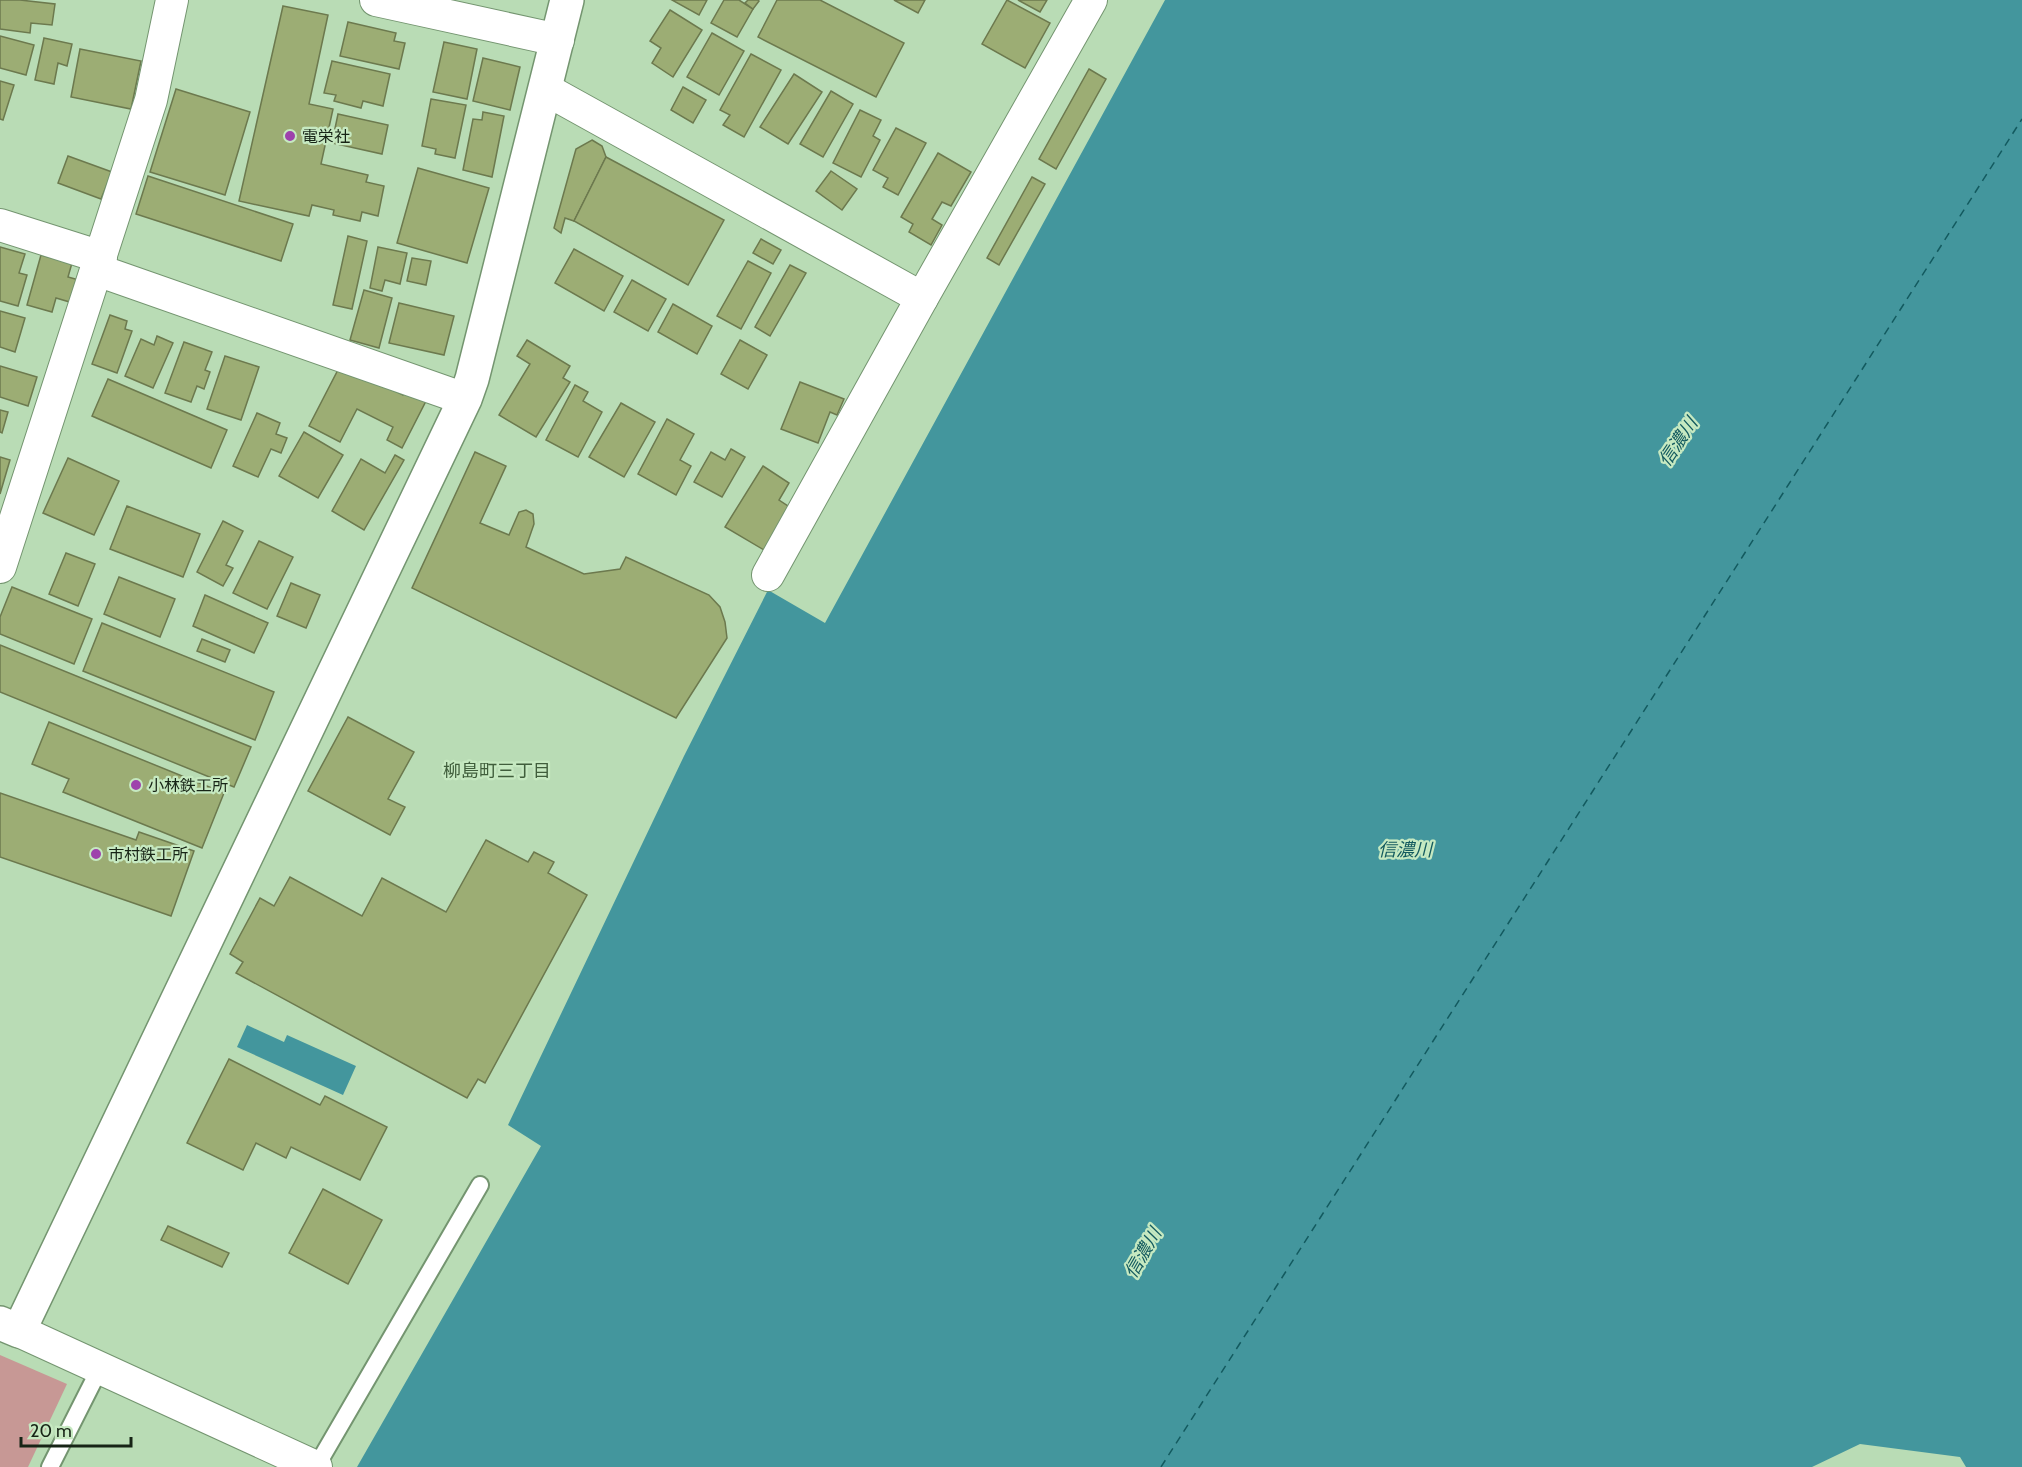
<svg xmlns="http://www.w3.org/2000/svg" width="2022" height="1467" font-family="Cabin,'Noto Sans JP',sans-serif">
  <rect width="100%" height="100%" fill="#b9dcb5"/>
  <!-- green -->
  <polygon fill="#c79895" points="0,1355 67,1384 28,1467 0,1467"/>
  <!-- water -->
  <g fill="#43969d">
    <polygon points="1165,0 2022,0 2022,1467 1966,1467 1960,1457 1860,1444 1812,1467 357,1467 541,1146 508,1125 684,756 768,590 825,623"/>
    <polygon points="247,1025 284,1042 287,1035 356,1066 343,1095 237,1047"/>
  </g>
  <g fill="none" stroke-linecap="round" stroke-linejoin="round">
    <!-- ferry -->
    <polyline stroke="#135a5f" stroke-width="1.5" stroke-dasharray="8 6" stroke-linecap="butt" points="1161,1467 2022,119"/>
  </g>
  <!-- building -->
  <g fill="#9cad74" stroke="#6c794e" stroke-width="1.5">
    <polygon points="0,0 20,0 55,4 52,25 31,23 30,33 0,29"/>
    <polygon points="672,0 707,0 699,15"/>
    <polygon points="724,0 739,0 753,9 737,37 711,23"/>
    <polygon points="748,0 758,0 759,1 753,9 745,3"/>
    <polygon points="777,0 820,0 904,43 876,97 758,37"/>
    <polygon points="894,0 925,0 918,13"/>
    <polygon points="1007,0 1050,23 1025,68 982,44"/>
    <polygon points="1018,0 1047,0 1040,12"/>
    <polygon points="283,6 328,15 309,104 333,109 321,164 368,175 366,182 384,186 378,216 362,212 360,221 333,215 334,210 312,205 309,216 239,201"/>
    <polygon points="670,10 702,30 673,77 652,63 661,48 650,41"/>
    <polygon points="348,22 396,33 394,41 405,43 399,69 340,56"/>
    <polygon points="712,33 744,51 719,95 687,77"/>
    <polygon points="0,36 34,45 26,75 0,68"/>
    <polygon points="44,38 72,44 67,66 58,63 54,84 35,80"/>
    <polygon points="444,42 477,49 467,99 433,92"/>
    <polygon points="80,49 141,61 131,109 71,97"/>
    <polygon points="751,54 781,70 744,137 723,125 730,115 720,110"/>
    <polygon points="483,58 520,67 510,110 473,101"/>
    <polygon points="332,61 390,74 383,106 363,101 361,108 334,101 336,95 324,93"/>
    <polygon points="1089,69 1106,79 1056,169 1039,159"/>
    <polygon points="794,74 822,92 788,144 760,127"/>
    <polygon points="0,81 14,85 3,120 0,119"/>
    <polygon points="683,87 706,100 693,123 671,110"/>
    <polygon points="176,89 250,112 225,195 150,172"/>
    <polygon points="831,91 853,104 823,157 800,144"/>
    <polygon points="431,99 466,105 455,158 435,154 436,149 422,146"/>
    <polygon points="860,110 881,120 873,136 880,140 861,177 833,163"/>
    <polygon points="483,112 504,116 492,177 463,170 473,119 482,120"/>
    <polygon points="338,114 388,125 382,154 332,143"/>
    <polygon points="896,128 926,143 898,195 883,187 888,178 873,170"/>
    <polygon points="592,140 602,146 606,157 574,221 565,218 561,233 554,228 576,149"/>
    <polygon points="938,153 971,172 951,206 942,202 932,219 942,225 931,245 909,232 913,224 901,217"/>
    <polygon points="68,156 112,172 101,199 58,183"/>
    <polygon points="606,157 724,220 688,285 574,221"/>
    <polygon points="418,168 489,188 467,263 397,243"/>
    <polygon points="831,171 857,189 842,210 816,191"/>
    <polygon points="148,176 293,224 281,261 136,214"/>
    <polygon points="1032,177 1045,184 999,265 987,258"/>
    <polygon points="348,236 367,241 352,309 333,305"/>
    <polygon points="761,239 781,250 773,264 753,253"/>
    <polygon points="0,247 25,254 19,273 27,275 18,306 0,301"/>
    <polygon points="378,247 407,253 400,284 385,280 382,291 370,288"/>
    <polygon points="574,249 623,276 604,311 555,283"/>
    <polygon points="41,255 72,263 68,277 79,280 73,303 56,298 52,312 27,305"/>
    <polygon points="412,258 431,261 426,285 407,281"/>
    <polygon points="748,261 771,273 741,329 717,316"/>
    <polygon points="790,265 806,273 770,336 755,327"/>
    <polygon points="632,280 666,299 648,331 614,312"/>
    <polygon points="364,290 392,298 379,348 350,340"/>
    <polygon points="399,303 454,316 444,355 389,343"/>
    <polygon points="673,304 712,326 697,354 658,332"/>
    <polygon points="0,311 25,318 15,352 0,347"/>
    <polygon points="110,315 127,321 125,329 132,331 117,373 92,364"/>
    <polygon points="157,336 173,343 153,388 125,376 141,339 154,345"/>
    <polygon points="527,340 570,366 563,378 570,382 536,437 499,415 530,364 517,356"/>
    <polygon points="740,340 767,355 748,389 721,374"/>
    <polygon points="184,342 212,352 205,370 210,372 204,389 197,386 191,402 165,393"/>
    <polygon points="225,356 259,367 241,420 207,409"/>
    <polygon points="341,364 403,395 406,389 427,399 402,448 387,440 393,427 357,409 340,442 309,426"/>
    <polygon points="0,366 37,377 28,406 0,397"/>
    <polygon points="108,379 227,430 211,468 92,416"/>
    <polygon points="800,382 844,399 837,415 830,412 818,443 781,429"/>
    <polygon points="575,385 588,392 583,401 602,412 578,457 546,440"/>
    <polygon points="621,403 655,422 624,477 589,457"/>
    <polygon points="0,410 8,412 2,433 0,432"/>
    <polygon points="257,413 280,423 276,434 287,438 281,453 271,449 258,477 233,466"/>
    <polygon points="667,419 694,434 680,460 691,466 676,495 638,474"/>
    <polygon points="304,432 343,455 318,498 279,476"/>
    <polygon points="731,449 745,457 722,497 694,482 711,452 725,460"/>
    <polygon points="475,452 506,466 480,523 509,535 519,512 526,510 533,514 534,524 526,547 584,574 620,569 626,557 709,595 720,607 725,622 727,638 676,718 412,588"/>
    <polygon points="395,455 404,460 364,530 332,511 361,459 385,473"/>
    <polygon points="0,457 10,460 0,494"/>
    <polygon points="68,458 119,481 94,535 43,513"/>
    <polygon points="763,466 789,483 779,500 791,508 764,550 725,527"/>
    <polygon points="127,506 200,534 183,577 110,549"/>
    <polygon points="223,521 243,531 226,565 233,568 223,586 197,572"/>
    <polygon points="259,541 293,557 267,609 233,593"/>
    <polygon points="66,553 95,564 78,606 49,594"/>
    <polygon points="119,577 175,599 160,637 104,614"/>
    <polygon points="291,583 320,595 306,628 277,616"/>
    <polygon points="12,587 92,619 74,664 0,634 0,617"/>
    <polygon points="205,595 268,623 254,653 193,626"/>
    <polygon points="102,623 274,692 255,740 83,671"/>
    <polygon points="202,639 230,650 225,662 197,651"/>
    <polygon points="0,645 251,747 234,787 0,692"/>
    <polygon points="348,717 414,752 388,799 405,807 390,835 308,791"/>
    <polygon points="49,722 224,793 202,848 63,792 69,779 32,764"/>
    <polygon points="0,793 136,840 139,832 194,851 171,916 0,857"/>
    <polygon points="486,840 528,862 534,852 554,862 548,873 587,895 485,1083 478,1079 467,1098 236,973 243,962 230,954 260,898 274,906 290,877 362,916 382,878 446,912"/>
    <polygon points="229,1059 320,1105 325,1096 387,1127 360,1180 291,1147 286,1158 256,1143 243,1170 187,1143"/>
    <polygon points="323,1189 382,1220 348,1284 289,1253"/>
    <polygon points="168,1226 229,1253 222,1267 161,1240"/>
  </g>
  <g fill="none" stroke-linecap="round" stroke-linejoin="round">
    <!-- lane casing -->
    <g stroke="#749570" stroke-width="20">
      <g id="lane">
        <polyline points="50,1467 100,1368"/>
        <polyline points="316,1467 480,1185"/>
      </g>
    </g>
    <!-- street casing -->
    <g stroke="#749570" stroke-width="34">
      <g id="street">
        <polyline points="376,0 558,40"/>
        <polyline points="545,89 922,298"/>
        <polyline points="0,225 101,257"/>
        <polyline points="97,270 465,399"/>
        <polyline points="0,567 151,100 172,0"/>
        <polyline points="768,575 922,298 1091,0"/>
        <polyline points="19,1331 316,1467"/>
      </g>
    </g>
    <!-- secondary casing -->
    <g stroke="#749570" stroke-width="36">
      <polyline id="secondary" points="0,1323 19,1331 465,399 472,379 567,0"/>
    </g>
    <!-- lane -->
    <use href="#lane" stroke="#fff" stroke-width="16"/>
    <!-- street -->
    <use href="#street" stroke="#fff" stroke-width="32"/>
    <!-- secondary -->
    <use href="#secondary" stroke="#fff" stroke-width="33"/>
  </g>
  <!-- markers -->
  <g fill="#9e42ac" stroke="#c6e9c1" stroke-width="2">
    <circle cx="290" cy="136" r="6"/>
    <circle cx="136" cy="785" r="6"/>
    <circle cx="96" cy="854" r="6"/>
  </g>
  <g text-anchor="middle" stroke-width="4.5" stroke-linejoin="round" paint-order="stroke">
    <!-- poi labels -->
    <g font-size="16" fill="#172416" stroke="#c6e9c1" text-anchor="start">
      <text x="302" y="142">電栄社</text>
      <text x="148" y="791">小林鉄工所</text>
      <text x="108" y="860">市村鉄工所</text>
    </g>
    <!-- water labels -->
    <g font-size="18" font-style="italic" fill="#135a5f" stroke="#c6e9c1">
      <text transform="translate(1678 442) rotate(-56)" y="6">信濃川</text>
      <text x="1405" y="856">信濃川</text>
      <text transform="translate(1143 1253) rotate(-60)" y="6">信濃川</text>
    </g>
    <!-- neighbourhood labels -->
    <g font-size="18" fill="#405e3c" stroke="#c6e9c1">
      <text x="497" y="777">柳島町三丁目</text>
    </g>
  </g>
  <!-- scale -->
  <path d="M21 1437v9h110v-9" fill="none" stroke="#172416" stroke-width="3"/>
  <text x="30" y="1437" font-size="18" fill="#172416" stroke="#c6e9c1" stroke-width="4.5" paint-order="stroke">20 m</text>
</svg>
